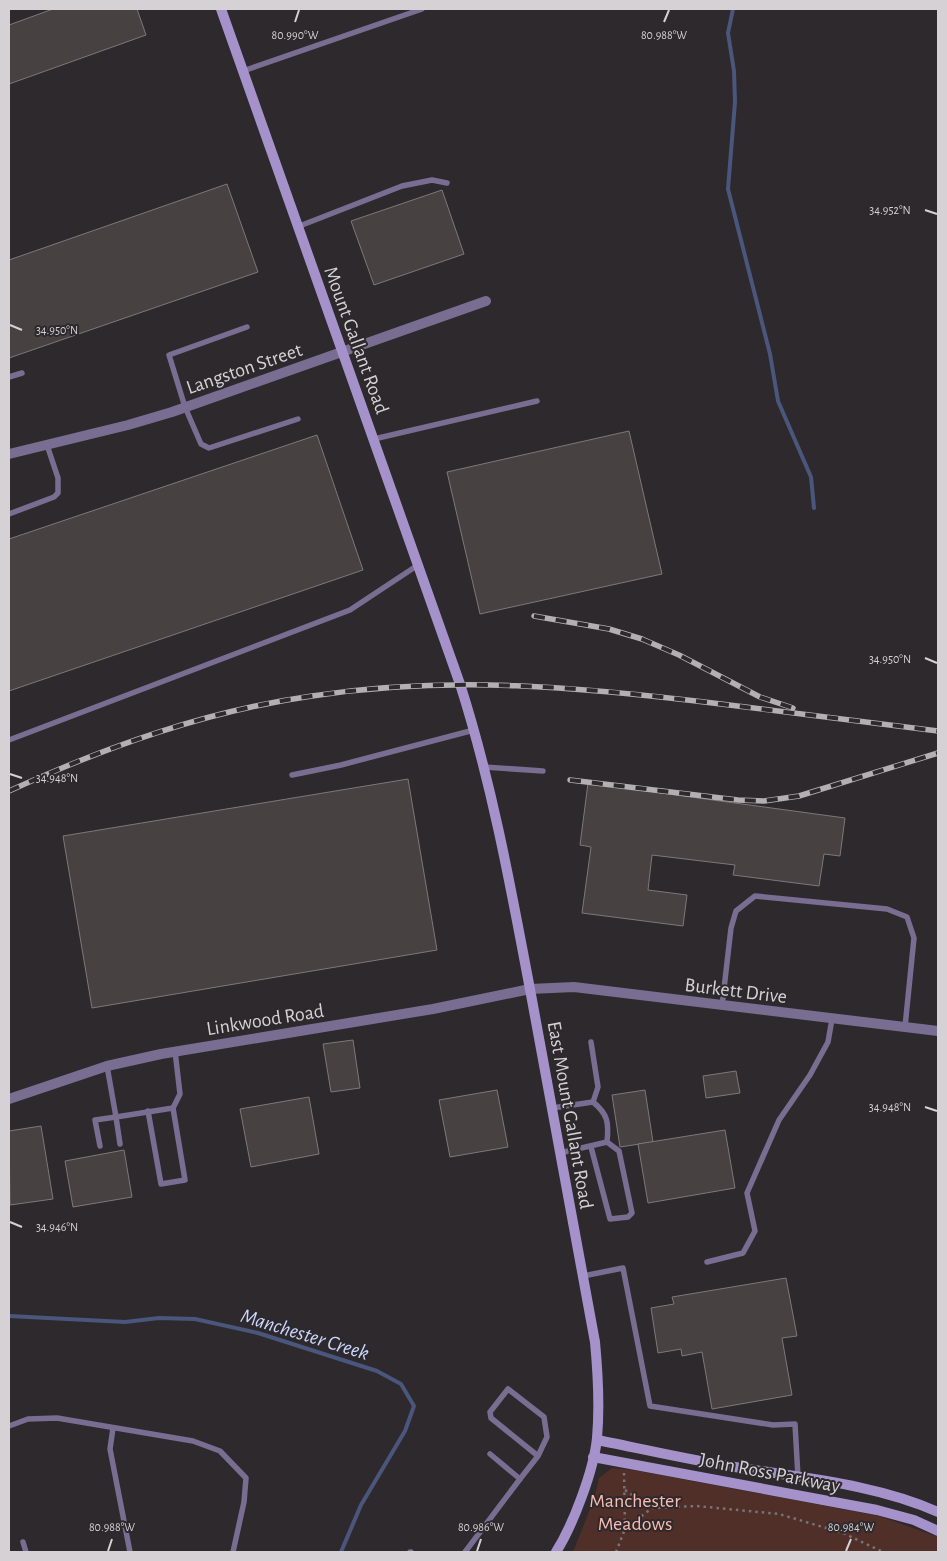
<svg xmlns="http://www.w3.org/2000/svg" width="947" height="1561" font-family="'Alegreya Sans',sans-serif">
  <rect width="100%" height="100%" fill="#2e292d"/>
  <!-- green -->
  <polygon fill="#512f29" points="612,1468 633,1470 879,1516 938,1537 938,1552 573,1552 594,1499 599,1478"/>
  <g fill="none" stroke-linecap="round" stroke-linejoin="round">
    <!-- stream -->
    <g stroke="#4a567c" stroke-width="4">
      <polyline points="733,9 728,33 734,71 735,102 728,189 770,354 778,401 811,477 814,508"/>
      <polyline points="9,1316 125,1322 159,1318 195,1319 258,1333 377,1371 401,1384 414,1406 405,1431 361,1505 341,1552"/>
    </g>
  </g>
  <!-- building -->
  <g fill="#484142" stroke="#7f7779">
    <polygon points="53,9 137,9 146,35 9,84 9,25"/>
    <polygon points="227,184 258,272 9,358 9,260"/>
    <polygon points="442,190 464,254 374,285 351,221"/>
    <polygon points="629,431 662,574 480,614 447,472"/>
    <polygon points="317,435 363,570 9,691 9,539"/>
    <polygon points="408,779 437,950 92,1008 63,836"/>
    <polygon points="588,783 845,818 840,856 824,854 819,886 733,875 735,865 652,855 648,890 687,895 683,926 582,913 591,847 580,845"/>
    <polygon points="353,1040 360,1088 331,1092 323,1044"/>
    <polygon points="736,1071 740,1093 706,1098 703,1076"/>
    <polygon points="497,1090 508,1147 450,1157 439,1100"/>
    <polygon points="645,1090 653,1142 620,1147 612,1095"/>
    <polygon points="309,1097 319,1154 251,1167 240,1109"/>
    <polygon points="41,1126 53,1199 10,1205 9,1131"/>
    <polygon points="725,1130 735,1188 648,1203 638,1144"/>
    <polygon points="124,1150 132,1197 73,1207 65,1161"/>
    <polygon points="786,1278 797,1336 782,1338 792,1395 712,1409 702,1352 682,1356 681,1349 658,1353 651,1308 674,1304 672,1297"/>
  </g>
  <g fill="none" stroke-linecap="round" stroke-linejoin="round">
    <!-- path -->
    <g stroke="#787377" stroke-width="2.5" stroke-dasharray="2.5 4" stroke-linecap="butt">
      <polyline points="624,1473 625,1529"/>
      <polyline points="625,1490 652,1508"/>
      <polyline points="616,1552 625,1529 652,1508 697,1506 779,1514 843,1533 883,1552"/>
    </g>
    <!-- lane -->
    <g stroke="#796d91" stroke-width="5.5">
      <polyline points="243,71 422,9"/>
      <polyline points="297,227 402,186 432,180 447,183"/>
      <polyline points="247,327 169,355 185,407 201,444 209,448 298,419"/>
      <polyline points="9,377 22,373"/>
      <polyline points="374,439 537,401"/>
      <polyline points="9,514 54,497 58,493 58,478 47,445"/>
      <polyline points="9,740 350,610 418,565"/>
      <polyline points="484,767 543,771"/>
      <polyline points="292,775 341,765 474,730"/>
      <polyline points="722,1006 731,928 736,911 755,896 887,909 907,917 914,938 905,1027"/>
      <polyline points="591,1042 598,1087 593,1102"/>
      <polyline points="107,1066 116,1117 173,1108 180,1094 175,1051"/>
      <path d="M552 1108 593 1102C608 1114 609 1123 607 1142L560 1153"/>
      <polyline points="148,1111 161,1184 185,1180 173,1108"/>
      <polyline points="100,1146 95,1120 116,1117 120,1144"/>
      <polyline points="591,1147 610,1219 628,1217 632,1213 619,1151 607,1142"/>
      <polyline points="707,1262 743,1253 755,1231 747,1193 779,1120 810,1075 828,1042 832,1019"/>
      <polyline points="583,1276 623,1268 650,1406 773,1425 795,1424 798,1477"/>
      <polyline points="9,1426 28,1419 57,1418 193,1441 220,1451 246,1478 244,1502 233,1552"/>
      <polyline points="113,1428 110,1449 130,1552"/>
      <polyline points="520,1479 538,1456 547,1437 544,1417 508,1389 490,1412 491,1418 538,1456"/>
      <polyline points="23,1542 26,1552"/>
      <polyline points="410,1552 411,1552"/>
      <polyline points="465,1552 520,1479 490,1454"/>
    </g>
    <!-- street -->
    <g stroke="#796d91" stroke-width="10">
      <polyline points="9,454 128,425 172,412 486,301"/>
      <polyline points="9,1099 107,1066 161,1054 433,1009 530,989 574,987 938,1031"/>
    </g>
    <!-- secondary -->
    <g stroke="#a692cb" stroke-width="10">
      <path d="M221 9 460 684C493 787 512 894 532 1000 553 1114 574 1228 595 1342 598 1374 600 1405 597 1438 594 1470 573 1525 556 1552"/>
      <path d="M597 1440C643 1449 689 1460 735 1467 802 1478 876 1484 938 1512"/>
      <polyline points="593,1457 877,1510 914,1520 938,1531"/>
    </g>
    <!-- rail casing -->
    <g stroke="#b3afb2" stroke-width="5.5">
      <g id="rail">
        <polyline points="534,616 609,629 642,639 679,655 760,697 793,708"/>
        <polyline points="570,780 738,800 764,801 799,796 938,753"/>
        <path d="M9 791C106 747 206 711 312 696 452 675 581 687 721 704 793 713 866 722 938 731"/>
      </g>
    </g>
    <!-- rail -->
    <use href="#rail" stroke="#2e292d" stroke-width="4" stroke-dasharray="11" stroke-linecap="butt"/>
  </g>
  <!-- ticks -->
  <path fill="none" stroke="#d5d1d4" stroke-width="2" d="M295 22 299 10M664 22 669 10M925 210 937 214M10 325 22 330M925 658 937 663M10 774 22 778M925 1107 937 1111M10 1222 22 1227M108 1551 112 1539M477 1551 481 1539M846 1551 851 1539"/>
  <g text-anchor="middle" stroke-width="4" stroke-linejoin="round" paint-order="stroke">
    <!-- street labels -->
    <g font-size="20" fill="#d5d1d4" stroke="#2e292d">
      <text transform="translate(357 340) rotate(70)" y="7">Mount Gallant Road</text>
      <text transform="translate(244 368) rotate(-19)" y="7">Langston Street</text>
      <text transform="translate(736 990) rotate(7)" y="7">Burkett Drive</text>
      <text transform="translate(265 1019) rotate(-9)" y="7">Linkwood Road</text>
      <text transform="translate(571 1115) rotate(80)" y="7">East Mount Gallant Road</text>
      <text transform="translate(770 1472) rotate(11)" y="7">John Ross Parkway</text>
    </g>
    <!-- park labels -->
    <g font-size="20" fill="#fbbbae" stroke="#2e292d">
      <text x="635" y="1507">Manchester<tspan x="635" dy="23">Meadows</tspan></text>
    </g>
    <!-- water labels -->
    <g font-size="21" font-style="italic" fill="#c9d7ff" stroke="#2e292d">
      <text transform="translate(305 1334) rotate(17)" y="7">Manchester Creek</text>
    </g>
  </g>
  <g font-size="12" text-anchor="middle" fill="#d5d1d4" stroke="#2e292d" stroke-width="4" stroke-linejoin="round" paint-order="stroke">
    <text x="295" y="39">80.990°W</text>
    <text x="664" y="39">80.988°W</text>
    <text x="890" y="214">34.952°N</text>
    <text x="57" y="334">34.950°N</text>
    <text x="890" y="663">34.950°N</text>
    <text x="57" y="782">34.948°N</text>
    <text x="890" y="1111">34.948°N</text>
    <text x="57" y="1231">34.946°N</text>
    <text x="112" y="1531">80.988°W</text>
    <text x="481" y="1531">80.986°W</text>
    <text x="851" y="1531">80.984°W</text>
  </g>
  <!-- border -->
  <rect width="947" height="1561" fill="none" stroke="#d5d1d4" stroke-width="20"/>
</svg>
